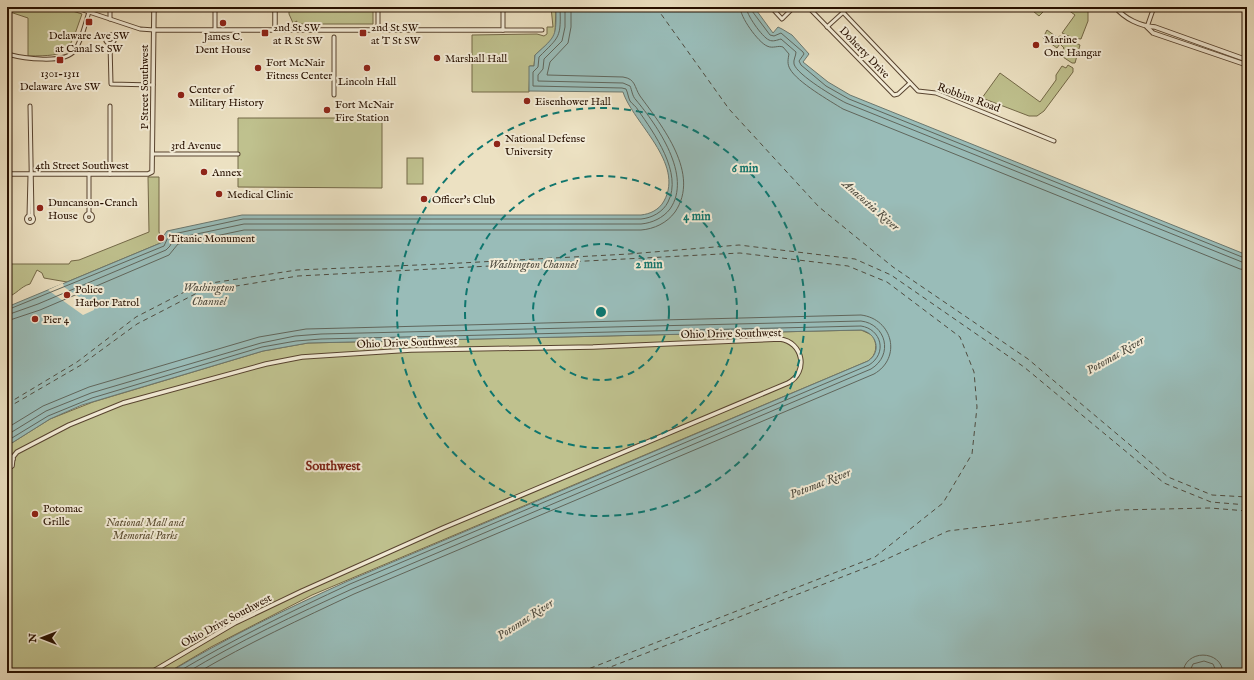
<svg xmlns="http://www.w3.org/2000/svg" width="1254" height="680" font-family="'IM FELL English',serif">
  <rect width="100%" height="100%" fill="#ece1c2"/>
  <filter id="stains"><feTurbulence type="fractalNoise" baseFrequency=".005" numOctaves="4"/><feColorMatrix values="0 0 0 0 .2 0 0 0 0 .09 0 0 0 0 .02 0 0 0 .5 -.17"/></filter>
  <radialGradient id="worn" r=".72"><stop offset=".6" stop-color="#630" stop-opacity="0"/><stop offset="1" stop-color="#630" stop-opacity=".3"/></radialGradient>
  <!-- green -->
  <g fill="#bfc18e" stroke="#736847">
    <path d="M7 7H60L82 14C68 53 71 56 28 56V18L7 11Z"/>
    <polygon points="289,7 373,7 373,24 296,24 297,21 293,23 289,14"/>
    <polygon points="551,7 556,7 555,34 554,38 535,55 534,66 530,66 529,92 472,92 472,35 537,34 544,36 547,34 547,27 553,27"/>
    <polygon points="1028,7 1037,7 1043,12 1039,16"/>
    <polygon points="1064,7 1088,7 1088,21 1081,39 1073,38 1062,33 1075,15"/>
    <polygon points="1047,30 1062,41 1057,48 1043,38"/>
    <polygon points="1060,36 1080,45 1075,63 1072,63 1063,57 1064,54 1061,52 1064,48 1061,45 1063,41 1058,37"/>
    <polygon points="1068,65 1073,68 1073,72 1044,111 1037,116 1029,116 982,98 1000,73 1040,102 1056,80 1056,75 1062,66 1066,68"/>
    <polygon points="238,118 382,118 382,188 238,187"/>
    <rect x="407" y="158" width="16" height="26"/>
    <path d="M148 177H159V232L163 242 67 282 44 278 42 273 37 270 30 284C21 286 16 295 7 297V264H69L71 261 79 260 149 232Z"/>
    <path d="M861 330 872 335C878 344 877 355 868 361L312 595 211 647 167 673H7V446L50 419 93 402 263 351 308 343Z"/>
  </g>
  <!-- water -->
  <path fill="#99bcb8" stroke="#6b776e" d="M556 7H754L773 33 778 27 782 29 792 35 809 54 803 62 828 82 850 95 1247 255V673H1210L1204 670 1195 673H168C226 638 286 609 348 581L868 361C882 352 877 333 861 330L308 343 263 351 82 405 50 419 7 446V307L163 242 162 238 167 231 242 215H641C650 214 659 210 664 201 685 163 633 123 623 92L529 91V66H534L535 55C557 35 556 37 556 7Z"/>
  <!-- pier -->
  <polygon fill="#ece1c2" points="63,283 64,287 94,307 94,310 83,315 48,290"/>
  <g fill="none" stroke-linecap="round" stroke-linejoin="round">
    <!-- shore -->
    <g stroke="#60665c" stroke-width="1">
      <path d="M740 7C740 17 758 42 767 46 773 49 778 45 783 47L789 54C788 59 787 64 790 69 797 82 830 101 843 109L1240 269 1247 270"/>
      <path d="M746 7C746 14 762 37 769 40 773 42 777 40 781 39L796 52C796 56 793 60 794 64 797 75 836 98 846 103L1247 264"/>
      <polyline points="751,7 752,11 770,35 774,36 781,33 803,52 804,54 799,61 801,65 826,86 849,99 1247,259"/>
      <path d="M7 310 164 246 169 235 243 219H641C652 218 663 212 668 202 683 173 654 133 638 110 636 106 632 104 630 101 628 97 628 93 626 89L622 88 533 86V72L538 67 539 57C560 36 561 38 560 7"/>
      <path d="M7 315 38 304 166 250 170 246 173 239 244 224H641C652 223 663 218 670 209 693 176 657 125 636 100 632 96 632 90 630 86L623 83 538 81V75L543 69 544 59 562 41 565 27V7"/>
      <path d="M7 321 40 310 169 255 178 244 244 230H641C654 229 667 223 675 212 701 174 662 126 640 96 634 87 636 79 623 77L547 75 550 62 568 43 571 27V7"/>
      <path d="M7 428 43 406 89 387 259 337 306 329 861 315C893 319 902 358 874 374L354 594C301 619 248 643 197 673"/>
      <path d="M7 435 46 411 91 393 261 343 295 336 321 334 861 321C886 324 894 355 871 369L352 589C295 615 239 641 186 673"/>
      <path d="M7 441 48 416 92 398 262 347 296 341 321 339 861 326C881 329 888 353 869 365L350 584C290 612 232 640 176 673"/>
      <path d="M1183 673C1184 649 1222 649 1223 673"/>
      <polyline points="1189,673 1193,664 1204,661 1213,664 1217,673"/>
    </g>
    <!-- ferry -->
    <g stroke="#4f4c40" stroke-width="1" stroke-dasharray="5 4" stroke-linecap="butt">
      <polyline points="656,7 729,109 819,207 893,267 1028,359 1168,477 1212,495 1247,497"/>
      <polyline points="7,404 77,362 136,317 198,285 297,270 442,264 629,254 739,245 855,259 891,275 1024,367 1164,483 1211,502 1247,505"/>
      <polyline points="7,408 81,365 137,324 199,292 298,276 740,253 848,266 887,282 960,337 974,372 977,407 972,454 943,503 875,557 578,673"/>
      <polyline points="595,673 878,563 948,531 1118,510 1210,508 1247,511"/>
    </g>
    <!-- minor casing -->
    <g stroke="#584430" stroke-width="5">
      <g id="minor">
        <polyline points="74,7 140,29 154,30"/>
        <polyline points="503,7 503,30 542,30"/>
        <polyline points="771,7 782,19 794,7"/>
        <polyline points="808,7 894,95 898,94 910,83"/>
        <polyline points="838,7 918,91 936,93 1054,141"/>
        <polyline points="110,19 110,7"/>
        <polyline points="827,27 849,7"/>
        <polyline points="1147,27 1154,7"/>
        <polyline points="215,30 215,7"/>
        <polyline points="378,30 378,7"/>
        <circle cx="110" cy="39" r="4.5"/>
        <polyline points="334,37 334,95"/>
        <polyline points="110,44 111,84 153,85"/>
        <path d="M7 54C22 58 65 65 75 50 82 40 85 24 89 12"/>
        <polyline points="30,106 32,216"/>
        <polyline points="153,154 238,154"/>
        <polyline points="110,174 110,106"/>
        <circle cx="89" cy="217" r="3.5"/>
        <polyline points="89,214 89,174"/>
        <circle cx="30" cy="219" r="3.5"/>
        <polyline points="29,216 30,175"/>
      </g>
    </g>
    <!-- tertiary casing -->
    <g stroke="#584430" stroke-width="5.5">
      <g id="tertiary">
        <polyline points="275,7 275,30"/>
        <path d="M1115 7C1125 19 1140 26 1155 27L1247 60"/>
        <polyline points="1147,27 1153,33 1247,65"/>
        <polyline points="154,30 503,30"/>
        <polyline points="7,174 148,174 152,172 154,7"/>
        <polyline points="7,460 13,459"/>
        <path d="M7 469 12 466 13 457 17 452 69 425 123 403 266 364 302 357 411 350 593 347 780 339C803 342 809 372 788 383L443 528 302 591 235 623 150 673"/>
      </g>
    </g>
    <!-- minor -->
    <use href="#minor" stroke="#f3ecd7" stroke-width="3"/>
    <!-- tertiary -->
    <use href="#tertiary" stroke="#f3ecd7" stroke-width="3.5"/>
  </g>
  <!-- distance rings -->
  <g fill="none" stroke="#0f766e" stroke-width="2" stroke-dasharray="7 5">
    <circle cx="601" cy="312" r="68"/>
    <circle cx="601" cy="312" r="136"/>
    <circle cx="601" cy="312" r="204"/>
  </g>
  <!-- markers -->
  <g fill="#8f2418" stroke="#f3ecd7" stroke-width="1.5">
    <rect x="85" y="18" width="8" height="8" rx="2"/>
    <circle cx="223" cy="23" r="4"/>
    <rect x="261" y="29" width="8" height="8" rx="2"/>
    <rect x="359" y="29" width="8" height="8" rx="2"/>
    <circle cx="1036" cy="45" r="4"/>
    <circle cx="437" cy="58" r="4"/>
    <rect x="56" y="56" width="8" height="8" rx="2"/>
    <circle cx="258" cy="68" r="4"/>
    <circle cx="367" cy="68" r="4"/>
    <circle cx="181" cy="95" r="4"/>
    <circle cx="527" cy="101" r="4"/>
    <circle cx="327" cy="110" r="4"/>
    <circle cx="497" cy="144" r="4"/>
    <circle cx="204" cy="172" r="4"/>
    <circle cx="219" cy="194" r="4"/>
    <circle cx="424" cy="199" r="4"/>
    <circle cx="40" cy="208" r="4"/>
    <circle cx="161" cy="238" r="4"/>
    <circle cx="67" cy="295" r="4"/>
    <circle cx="35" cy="319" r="4"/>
    <circle cx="35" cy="514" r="4"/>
  </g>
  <g text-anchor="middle" stroke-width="4" stroke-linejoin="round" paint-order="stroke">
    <!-- poi labels -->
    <g font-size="11" fill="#271000" stroke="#f3ecd7" text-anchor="start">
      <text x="273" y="31">2nd St SW<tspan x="273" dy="13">at R St SW</tspan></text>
      <text x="371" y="31">2nd St SW<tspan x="371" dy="13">at T St SW</tspan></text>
      <text x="89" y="39" text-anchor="middle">Delaware Ave SW<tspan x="89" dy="13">at Canal St SW</tspan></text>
      <text x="223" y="40" text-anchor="middle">James C.<tspan x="223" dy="13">Dent House</tspan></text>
      <text x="1044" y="43">Marine<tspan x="1044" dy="13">One Hangar</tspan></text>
      <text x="445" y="62">Marshall Hall</text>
      <text x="266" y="66">Fort McNair<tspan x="266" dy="13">Fitness Center</tspan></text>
      <text x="60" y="77" text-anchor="middle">1301-1311<tspan x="60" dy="13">Delaware Ave SW</tspan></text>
      <text x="367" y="85" text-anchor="middle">Lincoln Hall</text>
      <text x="189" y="93">Center of<tspan x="189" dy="13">Military History</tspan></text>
      <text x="535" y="105">Eisenhower Hall</text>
      <text x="335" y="108">Fort McNair<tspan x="335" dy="13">Fire Station</tspan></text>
      <text x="505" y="142">National Defense<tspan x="505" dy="13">University</tspan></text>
      <text x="212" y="176">Annex</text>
      <text x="227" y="198">Medical Clinic</text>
      <text x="432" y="203">Officer's Club</text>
      <text x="48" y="206">Duncanson-Cranch<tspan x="48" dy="13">House</tspan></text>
      <text x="169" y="242">Titanic Monument</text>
      <text x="75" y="293">Police<tspan x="75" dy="13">Harbor Patrol</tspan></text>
      <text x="43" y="323">Pier 4</text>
      <text x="43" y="512">Potomac<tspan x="43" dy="13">Grille</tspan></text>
    </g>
    <!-- street labels -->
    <g font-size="11" fill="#271000" stroke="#f3ecd7">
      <text transform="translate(865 52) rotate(46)" y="4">Doherty Drive</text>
      <text transform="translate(144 87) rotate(-90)" y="4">P Street Southwest</text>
      <text transform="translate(969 97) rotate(20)" y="4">Robbins Road</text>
      <text x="196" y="149">3rd Avenue</text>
      <text x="82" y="169">4th Street Southwest</text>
      <text transform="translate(731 333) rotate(-1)" y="4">Ohio Drive Southwest</text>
      <text transform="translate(407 342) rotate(-2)" y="4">Ohio Drive Southwest</text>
      <text transform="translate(226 620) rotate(-28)" y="4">Ohio Drive Southwest</text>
    </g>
    <!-- park labels -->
    <g font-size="11" font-style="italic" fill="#5c4e32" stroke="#f3ecd7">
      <text x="145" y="526">National Mall and<tspan x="145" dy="13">Memorial Parks</tspan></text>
    </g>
    <!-- water labels -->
    <g font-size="12" font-style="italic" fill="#4f4c40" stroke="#f3ecd7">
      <text transform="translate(871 205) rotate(41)" y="4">Anacostia River</text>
      <text x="533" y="268">Washington Channel</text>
      <text x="209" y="291">Washington<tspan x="209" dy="14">Channel</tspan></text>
      <text transform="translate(1115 355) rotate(-30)" y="4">Potomac River</text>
      <text transform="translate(820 483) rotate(-21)" y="4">Potomac River</text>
      <text transform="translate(525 619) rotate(-33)" y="4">Potomac River</text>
    </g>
    <!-- quarter labels -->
    <g font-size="13" font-weight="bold" fill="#7a1f14" stroke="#f3ecd7">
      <text x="333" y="470">Southwest</text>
    </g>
  </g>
  <circle cx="601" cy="312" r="6" fill="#0f766e" stroke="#f3ecd7" stroke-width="2"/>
  <g font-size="12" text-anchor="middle" font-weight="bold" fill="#0f766e" stroke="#f3ecd7" stroke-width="4" stroke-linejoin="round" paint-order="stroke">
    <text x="745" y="172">6 min</text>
    <text x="697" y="220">4 min</text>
    <text x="649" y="268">2 min</text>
  </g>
  <!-- margin -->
  <rect width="1254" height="680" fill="none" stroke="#ece1c2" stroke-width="24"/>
  <rect x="8" y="8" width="1238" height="664" fill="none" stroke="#271000" stroke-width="2"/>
  <rect x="12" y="12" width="1230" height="656" fill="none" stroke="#271000"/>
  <!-- north arrow -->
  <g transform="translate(42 638) rotate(270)" stroke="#f3ecd7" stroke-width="3" paint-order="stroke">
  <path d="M0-3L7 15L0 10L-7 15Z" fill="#271000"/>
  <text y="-6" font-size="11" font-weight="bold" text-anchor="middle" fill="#271000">N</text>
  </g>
  <rect width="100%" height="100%" filter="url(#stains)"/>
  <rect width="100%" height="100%" fill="url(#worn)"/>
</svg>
